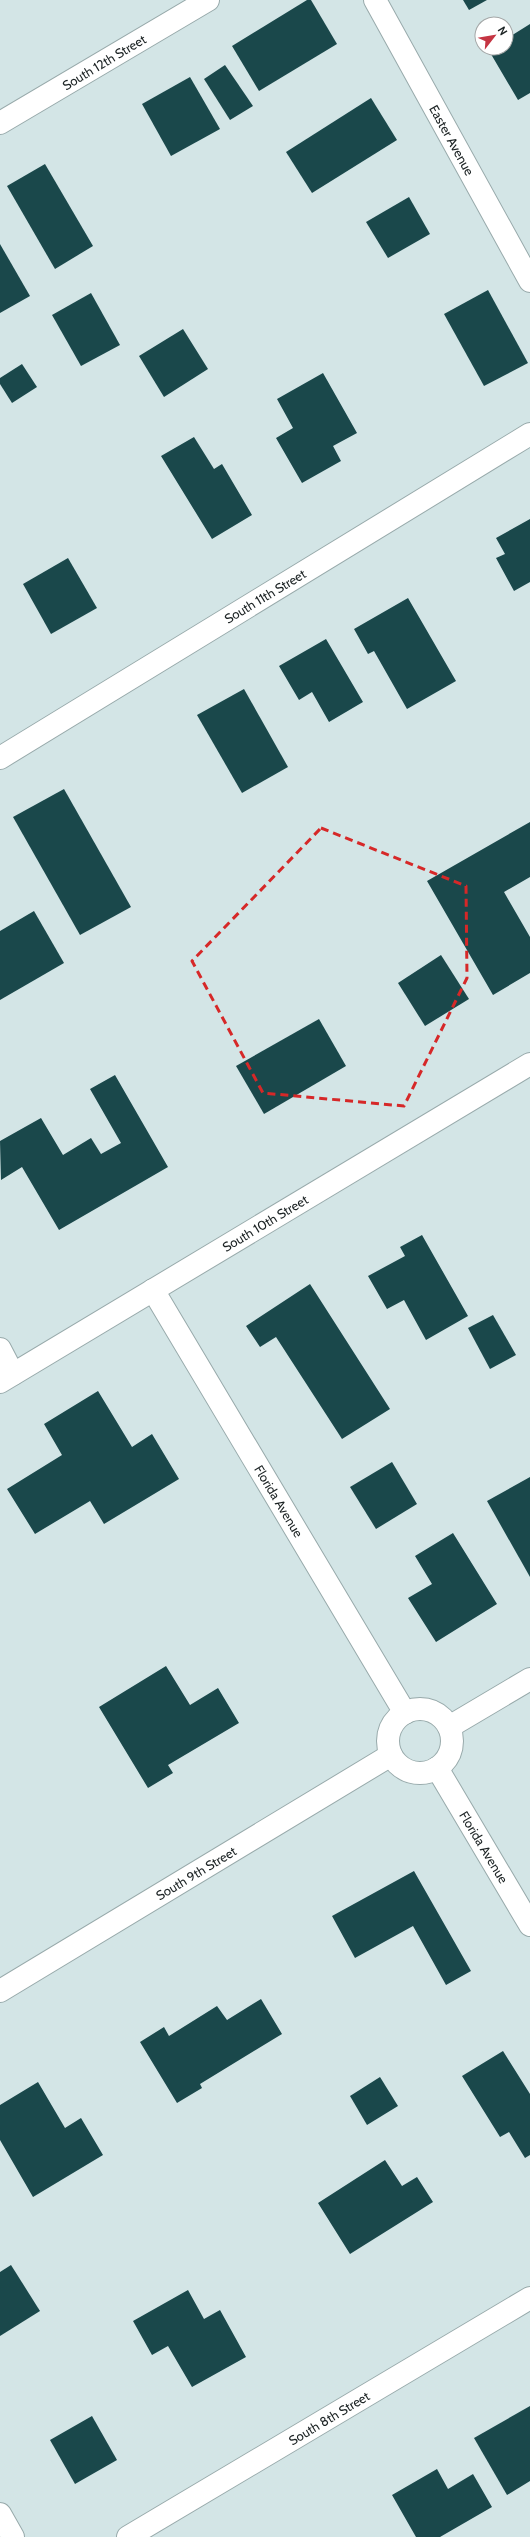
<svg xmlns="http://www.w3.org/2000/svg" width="530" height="2537" font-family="Cabin,sans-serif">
  <rect width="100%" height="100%" fill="#d3e5e6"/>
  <!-- building -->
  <g fill="#1a484b">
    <polygon points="307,0 311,0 337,44 259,91 232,46"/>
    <polygon points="463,0 487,0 469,10"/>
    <polygon points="530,24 530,93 518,100 488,49 506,48 506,39"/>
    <polygon points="225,65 253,106 230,120 204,79"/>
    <polygon points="190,77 220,129 171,156 142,104"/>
    <polygon points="371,98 397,140 312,193 286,152"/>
    <polygon points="45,164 93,246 55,269 7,186"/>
    <polygon points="409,197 430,234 388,258 366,222"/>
    <polygon points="0,244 30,296 0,313"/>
    <polygon points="488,290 528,363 484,386 444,314"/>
    <polygon points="91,293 120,345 81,366 52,315"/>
    <polygon points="183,329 208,369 164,397 139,356"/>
    <polygon points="22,364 37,387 12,403 0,384 0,378"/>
    <polygon points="323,373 357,433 333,446 341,461 302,483 276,438 293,428 277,399"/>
    <polygon points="194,437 214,469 222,464 252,515 212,539 161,456"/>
    <polygon points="530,519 530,582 514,591 496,558 505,554 496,538"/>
    <polygon points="68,558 97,608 51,634 23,584"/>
    <polygon points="408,598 456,681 407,709 374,651 368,654 354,629"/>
    <polygon points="326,639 363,702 329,722 312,692 299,700 279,666"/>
    <polygon points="244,689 288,767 242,793 197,715"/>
    <polygon points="64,789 131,907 80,935 13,817"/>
    <polygon points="530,822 530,877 504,892 530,937 530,973 493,995 427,881"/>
    <polygon points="34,911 64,963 0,1000 0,931"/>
    <polygon points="441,955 469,999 425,1026 398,983"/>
    <polygon points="319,1019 346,1066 264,1114 236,1066"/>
    <polygon points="115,1075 168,1167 59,1230 22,1167 1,1180 0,1141 41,1118 63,1155 91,1138 101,1154 121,1143 90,1089"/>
    <polygon points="422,1235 468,1316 426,1340 404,1300 387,1309 368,1276 405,1256 400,1247"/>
    <polygon points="310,1284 390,1409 342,1439 276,1337 260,1347 246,1326"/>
    <polygon points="493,1315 516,1355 490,1369 468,1328"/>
    <polygon points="98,1391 132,1447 152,1434 179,1479 104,1524 90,1501 35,1534 7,1489 62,1455 44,1424"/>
    <polygon points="392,1462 417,1504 376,1529 350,1487"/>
    <polygon points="530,1477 530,1577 487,1501"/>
    <polygon points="453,1533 497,1604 436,1642 408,1598 432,1584 415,1556"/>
    <polygon points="166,1666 190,1705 218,1688 239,1723 168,1765 173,1773 148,1788 99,1707"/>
    <polygon points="414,1871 471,1971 446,1985 413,1926 355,1958 332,1916"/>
    <polygon points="261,1999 282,2034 200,2084 202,2088 177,2103 140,2042 164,2027 169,2036 217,2006 227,2020"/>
    <polygon points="503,2051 530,2094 530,2155 525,2158 509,2132 500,2137 462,2076"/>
    <polygon points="380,2077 398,2106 367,2125 350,2096"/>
    <polygon points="38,2082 65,2128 81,2118 103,2155 33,2197 0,2140 0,2105"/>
    <polygon points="385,2160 402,2186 417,2177 433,2202 350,2254 318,2203"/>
    <polygon points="11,2265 40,2311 0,2336 0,2272"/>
    <polygon points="188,2290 204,2319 220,2310 246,2357 192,2387 168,2346 152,2355 133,2321"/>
    <polygon points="530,2406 530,2481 507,2495 474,2438"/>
    <polygon points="92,2416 117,2460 75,2484 50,2440"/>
    <polygon points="437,2469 448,2489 473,2474 492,2507 440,2537 416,2537 392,2495"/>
  </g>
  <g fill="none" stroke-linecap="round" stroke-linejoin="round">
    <!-- street casing -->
    <g stroke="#98aaab" stroke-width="24">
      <g id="street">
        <polyline points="375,0 530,281"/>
        <polyline points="0,123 208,0"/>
        <polyline points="0,758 530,434"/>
        <polyline points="153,1290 405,1713"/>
        <polyline points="0,1349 13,1374"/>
        <circle cx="420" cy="1741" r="32"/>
        <polyline points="449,1727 530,1679"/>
        <polyline points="437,1768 530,1925"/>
        <polyline points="0,1991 391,1755"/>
        <polyline points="128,2537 530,2298"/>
      </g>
    </g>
    <!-- secondary casing -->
    <g stroke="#98aaab" stroke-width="24">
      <g id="secondary">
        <polyline points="0,1382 530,1064"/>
        <polyline points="0,2514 13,2537"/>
      </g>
    </g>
    <!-- street -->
    <use href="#street" stroke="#fff" stroke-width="22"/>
    <!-- secondary -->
    <use href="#secondary" stroke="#fff" stroke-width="22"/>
  </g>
  <!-- marked area -->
  <path fill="none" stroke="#d62828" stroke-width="3" stroke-dasharray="8 5" stroke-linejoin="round" d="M321 828 466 886 467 978 404 1106 263 1093 192 961Z"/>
  <g text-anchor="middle" stroke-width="4" stroke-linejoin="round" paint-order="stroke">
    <!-- street labels -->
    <g font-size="13" fill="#1c2324" stroke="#fff">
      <text transform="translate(104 62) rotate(-31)" y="5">South 12th Street</text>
      <text transform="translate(452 140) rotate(61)" y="5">Easter Avenue</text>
      <text transform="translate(265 596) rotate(-31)" y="5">South 11th Street</text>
      <text transform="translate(265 1223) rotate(-31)" y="5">South 10th Street</text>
      <text transform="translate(279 1501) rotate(59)" y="5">Florida Avenue</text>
      <text transform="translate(484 1847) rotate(59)" y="5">Florida Avenue</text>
      <text transform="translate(196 1873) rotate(-31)" y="5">South 9th Street</text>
      <text transform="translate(329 2418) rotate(-31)" y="5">South 8th Street</text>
    </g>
  </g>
  <!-- north arrow -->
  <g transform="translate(494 36) rotate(59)"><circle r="19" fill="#ffffff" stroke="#a4a7a7"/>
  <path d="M0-3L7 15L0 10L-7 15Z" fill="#c53543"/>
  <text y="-6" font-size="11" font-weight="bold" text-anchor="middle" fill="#1c2324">N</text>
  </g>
</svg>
